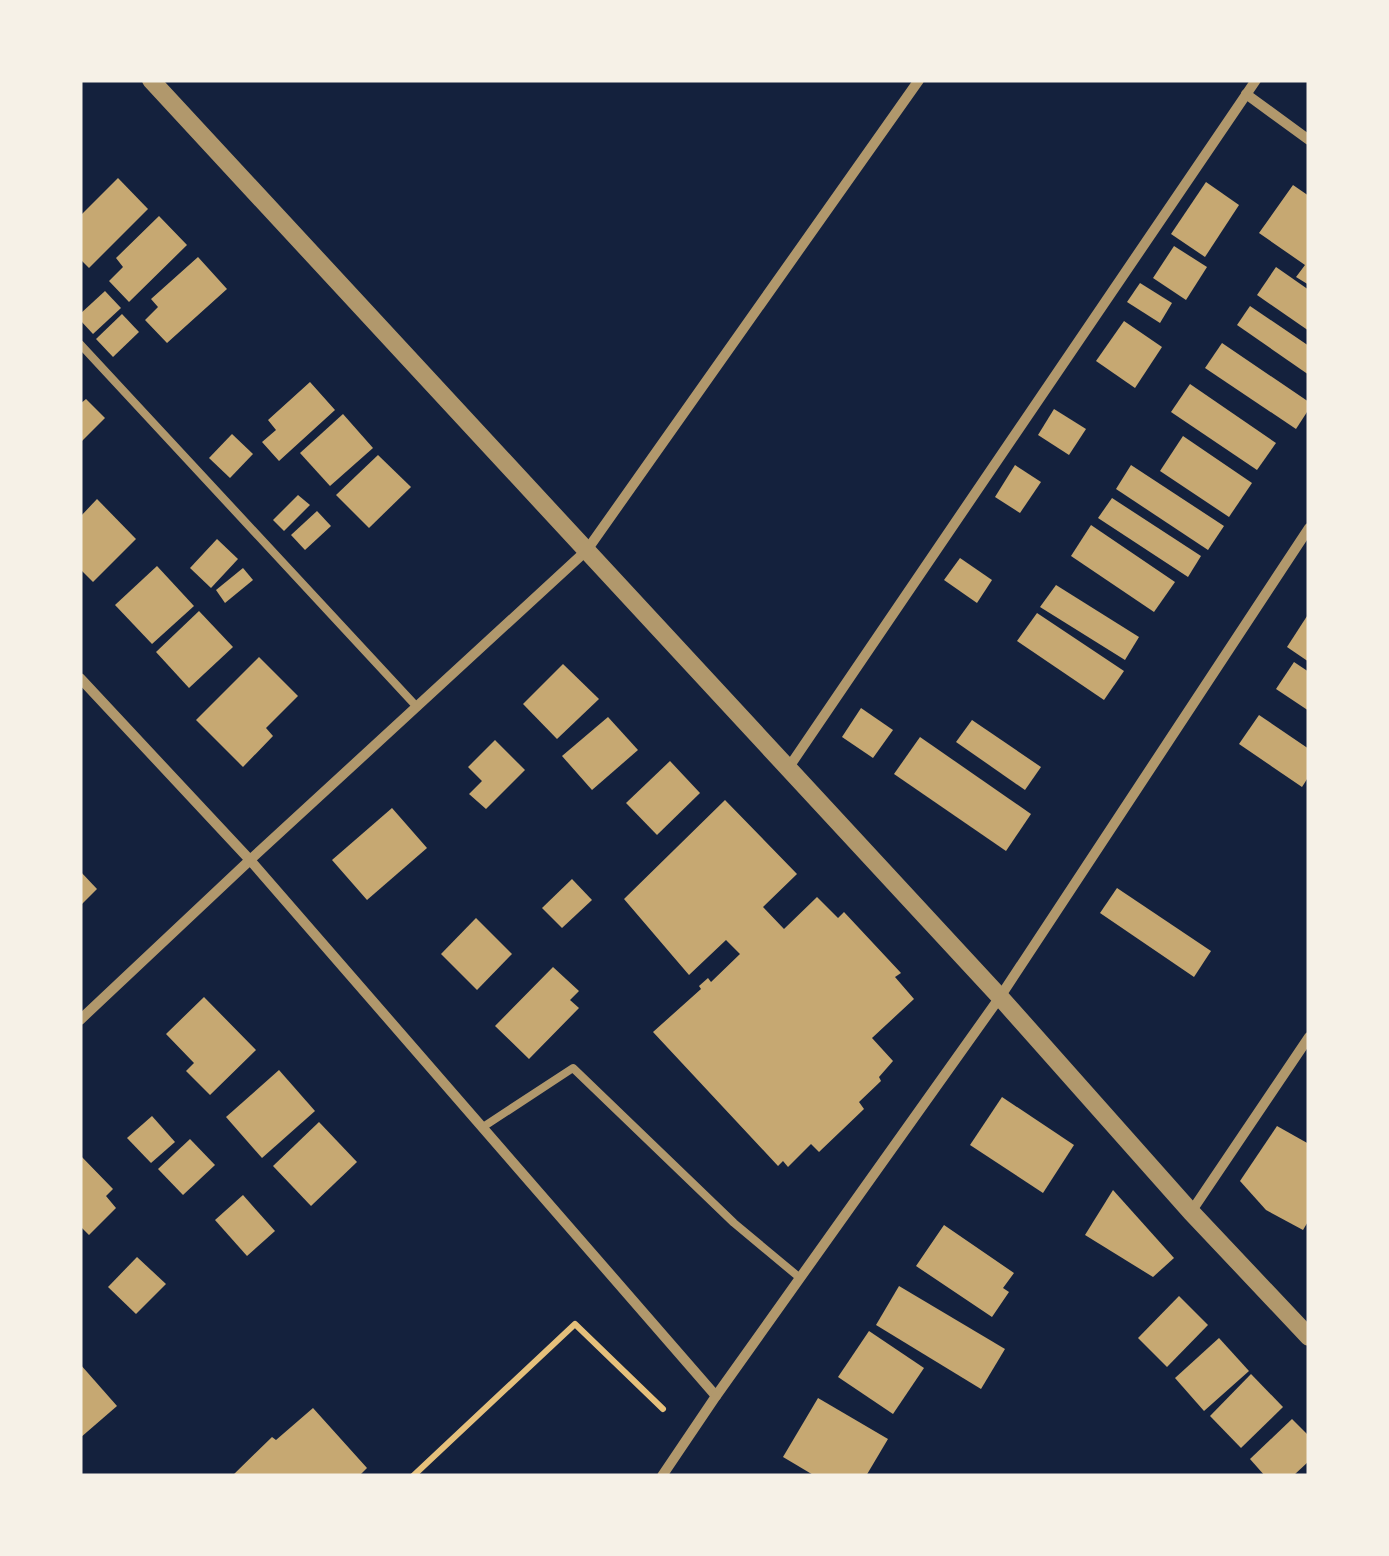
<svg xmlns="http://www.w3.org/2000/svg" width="1389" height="1556" font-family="Merriweather,serif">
  <rect width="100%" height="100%" fill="#14213d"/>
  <!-- building -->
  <g fill="#c6a872">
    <polygon points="118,178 148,209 89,268 80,259 80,216"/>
    <polygon points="1206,182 1239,205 1205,257 1171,234"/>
    <polygon points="1293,185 1309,196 1309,285 1296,277 1305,265 1259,233"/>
    <polygon points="159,216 187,245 129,302 109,281 123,267 116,258"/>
    <polygon points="1174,246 1207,267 1186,300 1153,278"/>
    <polygon points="198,257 227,289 167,343 145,320 158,307 151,299"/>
    <polygon points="1276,267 1309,290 1309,331 1257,295"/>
    <polygon points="1140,283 1172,303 1160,323 1127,302"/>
    <polygon points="105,291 121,308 93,334 80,320 80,314"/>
    <polygon points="1250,306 1309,346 1309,375 1237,325"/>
    <polygon points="122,314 139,332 113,357 96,339"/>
    <polygon points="1124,321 1162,347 1135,388 1096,361"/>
    <polygon points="1222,343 1309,402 1309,409 1296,429 1205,368"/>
    <polygon points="310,382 335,410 279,461 262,442 276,430 268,420"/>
    <polygon points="1190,384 1276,443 1257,470 1171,412"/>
    <polygon points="86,399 105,418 80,443 80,404"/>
    <polygon points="1054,409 1086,429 1069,455 1038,435"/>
    <polygon points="343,414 373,448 330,486 300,453"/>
    <polygon points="232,434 253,454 230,478 209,458"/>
    <polygon points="1183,436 1252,483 1229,517 1160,471"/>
    <polygon points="378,455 411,487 369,528 336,495"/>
    <polygon points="1015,465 1041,482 1020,513 995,497"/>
    <polygon points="1131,465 1224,526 1208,550 1116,489"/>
    <polygon points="298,495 310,505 284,531 273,520"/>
    <polygon points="1112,498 1201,556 1188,577 1098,518"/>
    <polygon points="97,499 136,539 93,582 80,569 80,517"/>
    <polygon points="317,511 331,526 305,550 291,535"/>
    <polygon points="1091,525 1175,582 1154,612 1071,556"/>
    <polygon points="217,539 238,559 211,588 190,568"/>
    <polygon points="960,558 992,580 977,603 944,580"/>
    <polygon points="157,566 194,606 152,644 115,605"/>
    <polygon points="243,568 253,580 225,603 216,590"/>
    <polygon points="1056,585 1139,637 1125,660 1040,607"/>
    <polygon points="199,611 233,647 189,688 156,652"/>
    <polygon points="1037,613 1124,671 1104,700 1017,641"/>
    <polygon points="1309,613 1309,662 1287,647"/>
    <polygon points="259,657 298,696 266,728 273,736 243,767 196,720"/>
    <polygon points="1294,662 1309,672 1309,711 1276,689"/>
    <polygon points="563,664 599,699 557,739 523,704"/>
    <polygon points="861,708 893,730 873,758 842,737"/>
    <polygon points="1259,715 1309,749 1309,776 1302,787 1239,744"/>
    <polygon points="608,717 638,750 592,790 562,756"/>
    <polygon points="972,720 1041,767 1025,790 956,742"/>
    <polygon points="920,737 1031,814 1006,851 894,774"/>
    <polygon points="495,740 525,770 486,809 469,794 482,781 468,767"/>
    <polygon points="670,761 700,793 657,835 626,803"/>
    <polygon points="725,800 797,874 763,907 784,929 817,897 838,918 844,912 901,973 895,977 914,999 872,1038 893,1061 879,1077 881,1081 859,1102 864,1109 819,1152 811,1144 788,1167 783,1161 778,1166 653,1032 701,989 699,986 708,978 711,982 740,954 726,940 689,975 624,899"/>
    <polygon points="392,808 427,848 367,900 332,860"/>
    <polygon points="80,871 97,889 80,906"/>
    <polygon points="572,879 592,900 562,928 542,908"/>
    <polygon points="1117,888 1211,951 1194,977 1100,913"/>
    <polygon points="476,918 512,954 477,990 441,954"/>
    <polygon points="553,967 579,991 570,1000 579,1008 529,1059 495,1026"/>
    <polygon points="204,997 256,1050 210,1095 186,1071 194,1063 166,1034"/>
    <polygon points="279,1070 315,1111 262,1158 226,1117"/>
    <polygon points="1002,1097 1074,1145 1043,1193 970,1145"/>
    <polygon points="152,1116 175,1142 151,1163 127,1138"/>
    <polygon points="319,1122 357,1162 311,1206 273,1166"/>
    <polygon points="1277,1126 1309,1144 1309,1220 1303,1230 1266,1210 1240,1181"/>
    <polygon points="190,1139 215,1165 183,1195 158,1169"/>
    <polygon points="80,1155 113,1189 106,1196 116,1208 89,1235 80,1226"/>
    <polygon points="1113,1190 1174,1258 1153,1277 1085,1235"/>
    <polygon points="243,1195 275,1231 247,1256 215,1220"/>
    <polygon points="944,1225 1014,1273 1003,1288 1009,1292 992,1317 916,1266"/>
    <polygon points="137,1257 166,1284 136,1314 108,1287"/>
    <polygon points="899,1286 1005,1349 981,1389 876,1325"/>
    <polygon points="1179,1296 1208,1325 1167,1367 1138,1338"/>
    <polygon points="869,1331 924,1368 893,1414 838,1377"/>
    <polygon points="1219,1338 1249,1371 1204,1411 1175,1378"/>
    <polygon points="80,1364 117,1406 80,1438"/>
    <polygon points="1251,1374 1283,1407 1241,1448 1210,1416"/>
    <polygon points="818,1398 888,1439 866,1476 815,1476 783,1457"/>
    <polygon points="313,1408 367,1468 359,1476 232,1476 272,1437 276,1440"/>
    <polygon points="1292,1419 1309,1436 1309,1461 1293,1476 1265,1476 1250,1459"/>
  </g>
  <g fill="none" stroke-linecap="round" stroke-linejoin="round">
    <!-- path -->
    <polyline stroke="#e5c07b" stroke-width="6" points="413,1476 575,1324 663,1409"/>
    <!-- service -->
    <g stroke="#b1986c" stroke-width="8">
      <polyline points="80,344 417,707"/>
      <polyline points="483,1127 573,1068 734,1223 800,1278"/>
    </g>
    <!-- minor -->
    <g stroke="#b1986c" stroke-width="10">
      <polyline points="1246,94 1309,140"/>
      <polyline points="80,678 250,860 716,1396"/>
      <polyline points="787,770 1256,80"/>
      <polyline points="80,1020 250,860 587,550 919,80"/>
      <polyline points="1191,1212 1309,1037"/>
      <polyline points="662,1476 716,1396 1000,997 1309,528"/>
    </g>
    <!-- tertiary -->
    <polyline stroke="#b1986c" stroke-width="18" points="151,80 1000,997 1191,1212 1309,1337"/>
  </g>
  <!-- border -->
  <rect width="1389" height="1556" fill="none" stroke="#f6f1e7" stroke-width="165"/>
</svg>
